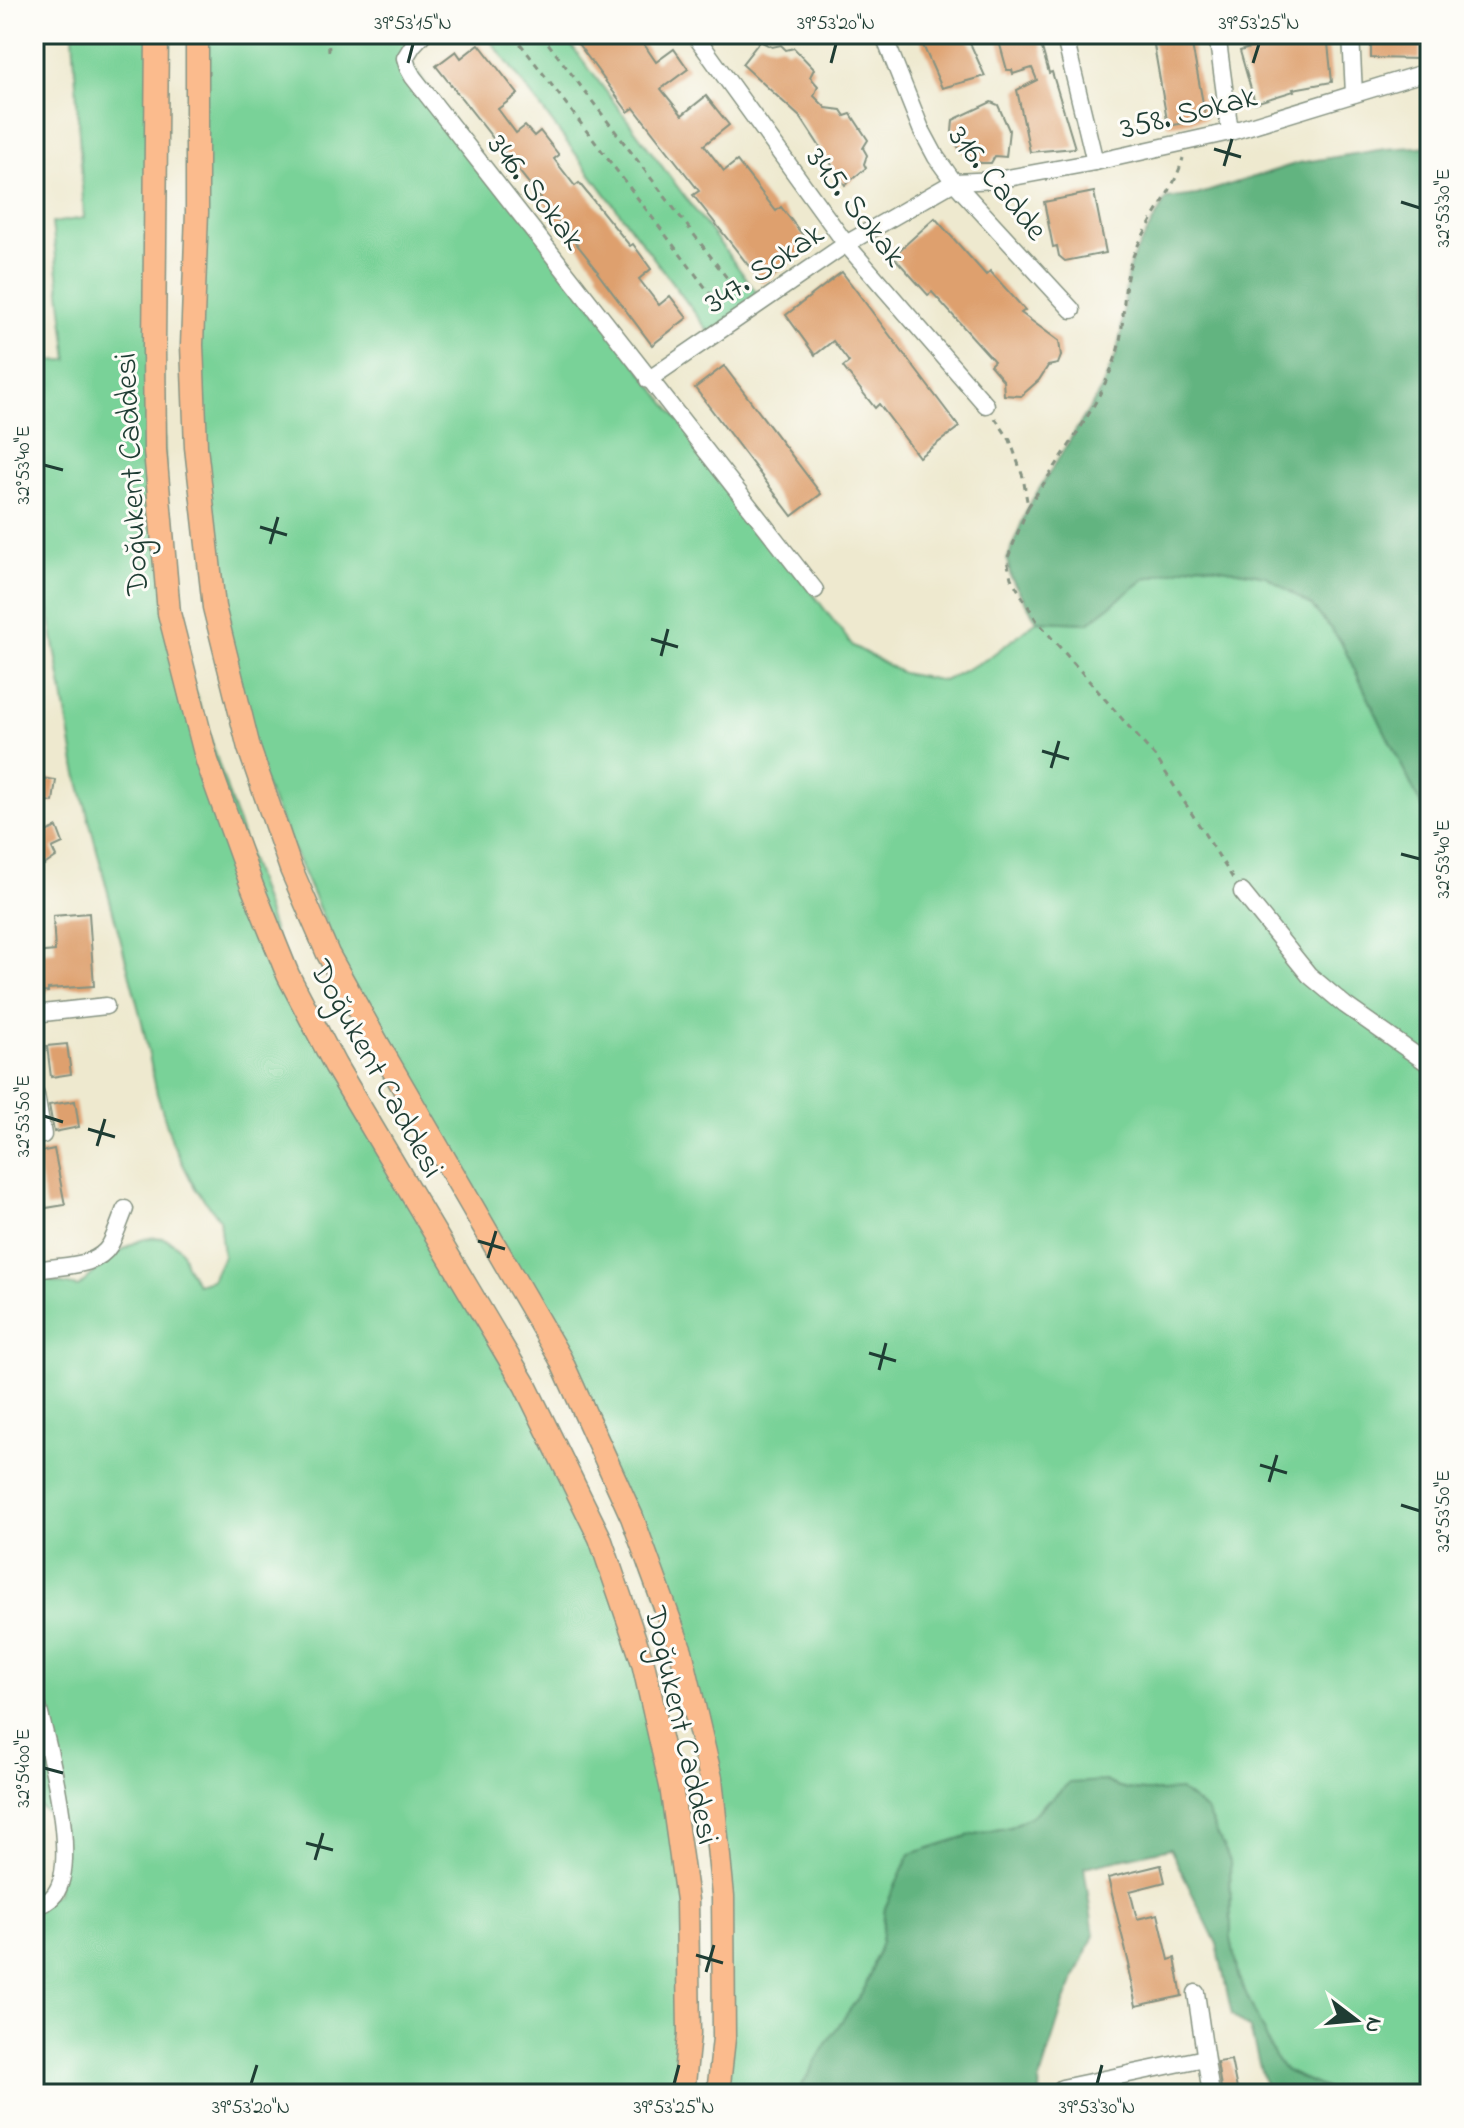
<svg xmlns="http://www.w3.org/2000/svg" width="1464" height="2128" font-family="'Indie Flower',sans-serif">
  <rect width="100%" height="100%" fill="#fdfcf7"/>
  <filter id="ink" filterUnits="userSpaceOnUse"><feTurbulence type="fractalNoise" baseFrequency=".0125" numOctaves="2"/><feDisplacementMap in="SourceGraphic" scale="16" xChannelSelector="R" yChannelSelector="G"/><feConvolveMatrix kernelMatrix="1 2 1 2 8 2 1 2 1" color-interpolation-filters="sRGB"/></filter>
  <filter id="wash" filterUnits="userSpaceOnUse"><feTurbulence type="fractalNoise" baseFrequency=".006" numOctaves="4" result="noise"/><feDisplacementMap in="SourceGraphic" scale="32" xChannelSelector="R" yChannelSelector="G"/><feGaussianBlur stdDeviation="1.8" result="paint"/><feColorMatrix in="noise" values="0 0 0 0 0 0 0 0 0 0 0 0 0 0 0 0 0 1.4 0 .05"/><feComposite in="paint" operator="in"/></filter>
  <g filter="url(#wash)">
    <rect width="100%" height="100%" fill="#eee9cf"/>
    <!-- green -->
    <g fill="#79d298" stroke="#4c8866" stroke-width="2">
      <path d="M73 34H157V214L169 613 288 975 525 1385 643 1663 687 1900 683 2094H34V1906L57 1893 61 1821 34 1803V1271L37 1270 53 1282 78 1287C102 1267 149 1214 180 1249 184 1254 184 1261 187 1267 190 1273 194 1278 197 1284L212 1280 223 1256 219 1218 195 1188 173 1144 157 1094 142 1022 76 770 39 555 42 361 68 360 52 223 84 218Z"/>
      <polygon points="197,34 423,34 406,58 648,380 853,646 902,673 944,681 987,659 1037,621 1088,623 1146,578 1200,564 1266,576 1312,606 1340,640 1430,823 1430,2094 1333,2094 1331,2091 1285,2071 1276,2060 1238,1976 1231,1939 1230,1861 1145,1791 1120,1789 1105,1782 1048,1800 1033,1815 1010,1827 971,1835 911,1854 885,1908 881,1942 865,1988 827,2043 797,2094 718,2094 723,1896 681,1651 560,1358 378,1044 249,748 196,447"/>
      <polygon points="486,34 563,34 763,301 712,336"/>
    </g>
    <!-- forest -->
    <g fill="#62b480" stroke="#40785a" stroke-width="2">
      <polygon points="1430,146 1430,823 1340,640 1312,606 1266,576 1200,564 1146,578 1088,623 1037,621 1011,578 1007,560 1028,507 1101,390 1116,355 1121,334 1127,277 1131,261 1166,199 1197,195 1298,163 1385,149"/>
      <path d="M1105 1781C1129 1794 1154 1791 1180 1790L1206 1810 1230 1861 1231 1939 1238 1976 1276 2060 1285 2071 1331 2091 1333 2094H1272L1265 2086 1250 2029 1232 2015 1217 1944 1170 1848 1084 1867 1094 1935 1064 2003 1039 2082 1040 2094H797L827 2042 865 1988 881 1942 885 1908 910 1854 971 1835 1010 1827 1033 1815 1069 1783Z"/>
    </g>
    <g id="blocks">
      <!-- building -->
      <g fill="#dea06e">
        <polygon points="571,34 637,34 656,62 674,49 688,69 661,89 682,115 706,96 729,125 704,145 724,171 737,161 776,211 781,207 811,246 763,284 693,195 699,191 634,108 628,112"/>
        <polygon points="918,34 966,34 985,76 942,88"/>
        <polygon points="997,34 1038,34 1049,73 1052,72 1075,148 1030,152 1017,90 1037,80 1032,68 1013,74 1012,70 1007,70"/>
        <polygon points="1152,34 1190,34 1206,119 1168,126"/>
        <polygon points="1295,34 1327,34 1332,82 1293,89 1294,91 1255,103 1240,51"/>
        <polygon points="1371,34 1420,34 1420,59 1371,58"/>
        <polygon points="760,41 772,47 781,45 786,50 794,48 814,69 810,77 818,86 814,96 826,108 841,110 845,116 851,114 868,140 863,148 867,155 864,164 866,168 845,185 801,118 742,64"/>
        <polygon points="479,44 518,94 498,109 516,133 525,126 534,136 540,131 559,155 554,159 575,186 579,183 630,246 633,244 651,269 639,279 659,305 670,296 687,318 652,345 597,272 598,271 436,66 456,51 461,58"/>
        <polygon points="991,102 998,105 1009,130 1006,157 995,156 991,163 981,163 971,160 958,147 952,132 953,120"/>
        <polygon points="1094,192 1106,253 1065,261 1059,256 1057,246 1053,247 1044,202"/>
        <polygon points="935,218 986,275 990,271 1025,310 1021,313 1059,341 1061,356 1058,364 1048,366 1039,380 1021,396 1004,395 1003,380 990,365 994,361 932,292 928,295 893,256"/>
        <polygon points="842,272 959,427 919,457 879,404 875,408 843,367 849,362 833,341 815,355 786,315"/>
        <polygon points="724,366 821,494 792,516 695,388"/>
        <polygon points="34,777 56,780 53,802 34,800"/>
        <polygon points="57,827 63,843 52,848 56,857 44,865 34,850 34,837"/>
        <polygon points="89,913 94,986 48,989 48,992 34,993 34,953 55,951 53,916"/>
        <polygon points="67,1044 71,1074 51,1077 47,1046"/>
        <polygon points="75,1101 79,1127 54,1132 49,1105"/>
        <polygon points="54,1149 65,1205 46,1208 35,1153"/>
        <polygon points="1161,1865 1165,1882 1130,1891 1137,1919 1158,1914 1169,1960 1175,1958 1182,1996 1136,2006 1128,1968 1130,1968 1108,1878"/>
        <polygon points="1231,2060 1238,2094 1222,2094 1217,2062"/>
      </g>
    </g>
  </g>
  <g filter="url(#ink)">
    <use href="#blocks" fill-opacity="0" stroke="#869382" stroke-width="2"/>
    <g fill="none" stroke-linecap="round" stroke-linejoin="round">
      <!-- minor casing -->
      <g stroke="#869382" stroke-width="19">
        <g id="minor">
          <polyline points="423,34 413,45 405,58 408,68 413,77 815,590"/>
          <polyline points="694,34 846,244 986,405"/>
          <polyline points="883,34 921,129 936,157 954,182 1072,310"/>
          <polyline points="1064,34 1095,162"/>
          <polyline points="1217,34 1230,132"/>
          <polyline points="1351,34 1354,94"/>
          <polyline points="648,380 846,244 954,182 997,180 1095,162 1230,132 1430,71"/>
          <polyline points="1242,892 1309,975 1345,1005 1430,1065"/>
          <polyline points="34,1014 106,1006"/>
          <polyline points="34,1092 36,1095 43,1135"/>
          <path d="M34 1271C58 1264 95 1270 110 1245 116 1234 120 1221 125 1209"/>
          <path d="M34 1692C45 1733 81 1859 55 1894 49 1902 43 1905 34 1906"/>
          <polyline points="1196,1993 1211,2094"/>
          <polyline points="1062,2094 1062,2088 1205,2058"/>
        </g>
      </g>
      <!-- major casing -->
      <g stroke="#869382" stroke-width="25">
        <g id="major">
          <polyline points="157,34 154,347 155,450 169,613 207,761 252,886 288,975 335,1065 525,1385 600,1538 643,1663 671,1786 687,1900 689,2034 683,2094"/>
          <polyline points="197,34 197,212 192,345 196,447 214,607 249,748 291,869 328,954 378,1044 560,1358 632,1517 681,1651 711,1778 723,1896 724,2038 718,2094"/>
        </g>
      </g>
      <!-- path -->
      <g stroke="#869382" stroke-width="3" stroke-dasharray="6 6" stroke-linecap="butt">
        <polyline points="328,34 329,51"/>
        <polyline points="513,34 721,308"/>
        <polyline points="541,34 740,295"/>
        <polyline points="995,418 1010,440 1023,477 1028,507 1007,560 1011,578 1037,621 1157,759 1234,880"/>
        <path d="M1028 507C1057 463 1102 403 1117 353 1126 323 1121 291 1131 262 1144 225 1172 197 1183 158"/>
      </g>
      <!-- minor -->
      <use href="#minor" stroke="#fff" stroke-width="16"/>
      <!-- major -->
      <use href="#major" stroke="#fbbb8d" stroke-width="22"/>
    </g>
  </g>
  <!-- ticks -->
  <path fill="none" stroke="#1f3d34" stroke-width="3" d="M408 63 413 44M831 63 836 44M1253 63 1259 44M1214 149 1241 157M1224 166 1232 139M1401 202 1420 208M44 465 63 470M260 527 287 535M270 544 278 517M651 639 678 647M661 656 668 629M1042 751 1069 759M1051 768 1059 741M1401 854 1420 859M44 1116 63 1122M88 1129 115 1137M97 1146 105 1119M478 1241 505 1249M488 1258 496 1231M869 1353 896 1361M879 1370 886 1343M1260 1465 1287 1473M1269 1482 1277 1455M1401 1505 1420 1511M44 1768 63 1773M306 1843 333 1850M315 1860 323 1833M696 1955 723 1963M706 1972 714 1945M251 2084 257 2065M674 2084 679 2065M1097 2084 1102 2065"/>
  <g text-anchor="middle" stroke-width="6" stroke-linejoin="round" paint-order="stroke">
    <!-- street labels -->
    <g font-size="32" fill="#1f3d34" stroke="#fdfcf7">
      <text transform="translate(1188 111) rotate(-14)" y="11">358. Sokak</text>
      <text transform="translate(999 182) rotate(51)" y="11">316. Cadde</text>
      <text transform="translate(537 191) rotate(52)" y="11">346. Sokak</text>
      <text transform="translate(857 206) rotate(52)" y="11">345. Sokak</text>
      <text transform="translate(763 267) rotate(-34)" y="11">347. Sokak</text>
      <text transform="translate(130 474) rotate(-93)" y="11">Doğukent Caddesi</text>
      <text transform="translate(378 1068) rotate(61)" y="11">Doğukent Caddesi</text>
      <text transform="translate(683 1725) rotate(77)" y="11">Doğukent Caddesi</text>
    </g>
  </g>
  <!-- margin -->
  <rect width="1464" height="2128" fill="none" stroke="#fdfcf7" stroke-width="88"/>
  <!-- north arrow -->
  <g transform="translate(1356 2020) rotate(106)" stroke="#fdfcf7" stroke-width="6" paint-order="stroke">
  <path d="M0-6L14 30L0 20L-14 30Z" fill="#1f3d34"/>
  <text y="-12" font-size="22" font-weight="bold" text-anchor="middle" fill="#1f3d34">N</text>
  </g>
  <rect x="44" y="44" width="1376" height="2040" fill="none" stroke="#1f3d34" stroke-width="3"/>
  <g font-size="20" text-anchor="middle" fill="#1f3d34">
    <text x="413" y="29">39°53'15"N</text>
    <text x="836" y="29">39°53'20"N</text>
    <text x="1259" y="29">39°53'25"N</text>
    <text transform="translate(1442 208) rotate(-90)" y="7">32°53'30"E</text>
    <text transform="translate(22 465) rotate(-90)" y="7">32°53'40"E</text>
    <text transform="translate(1442 859) rotate(-90)" y="7">32°53'40"E</text>
    <text transform="translate(22 1116) rotate(-90)" y="7">32°53'50"E</text>
    <text transform="translate(1442 1511) rotate(-90)" y="7">32°53'50"E</text>
    <text transform="translate(22 1768) rotate(-90)" y="7">32°54'00"E</text>
    <text x="251" y="2113">39°53'20"N</text>
    <text x="674" y="2113">39°53'25"N</text>
    <text x="1097" y="2113">39°53'30"N</text>
  </g>
</svg>
